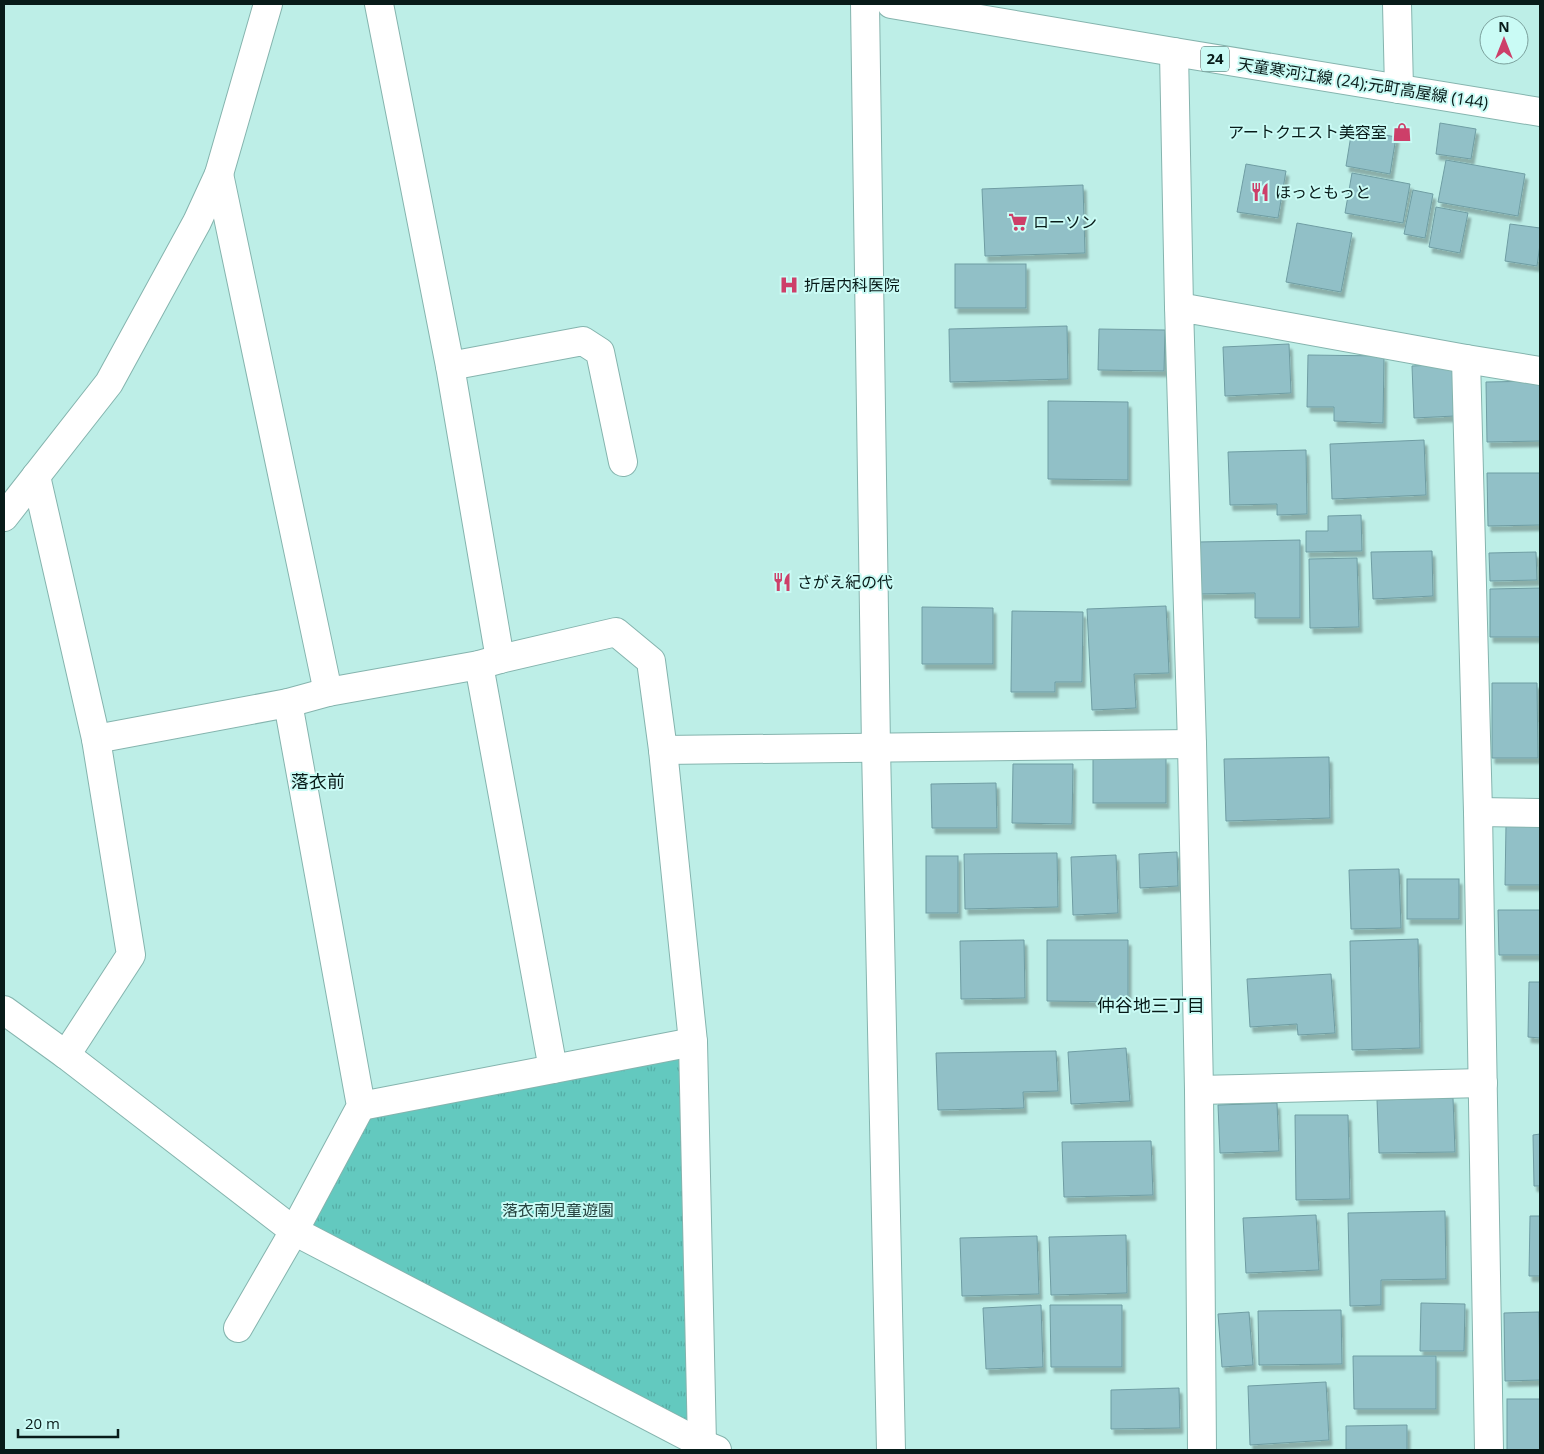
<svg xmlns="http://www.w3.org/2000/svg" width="1544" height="1454" font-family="'Open Sans','Noto Sans JP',sans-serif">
  <defs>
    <pattern id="park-tufts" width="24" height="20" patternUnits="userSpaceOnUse" patternTransform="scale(1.25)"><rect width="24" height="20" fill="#63c9bf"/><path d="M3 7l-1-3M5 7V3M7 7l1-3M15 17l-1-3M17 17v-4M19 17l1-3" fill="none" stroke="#54aca4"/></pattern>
    <filter id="shadow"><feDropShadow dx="3" dy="5.5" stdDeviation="1" flood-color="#0004"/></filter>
  </defs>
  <rect width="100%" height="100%" fill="#bdeee7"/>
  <!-- park -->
  <polygon fill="url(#park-tufts)" points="693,1042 702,1444 294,1231 361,1106"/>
  <!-- building -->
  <g fill="#91c0c7" stroke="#6f9da3" filter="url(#shadow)">
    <polygon points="1440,123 1476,129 1471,159 1436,154"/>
    <polygon points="1352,129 1396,137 1390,174 1346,166"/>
    <polygon points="1446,160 1525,174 1518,216 1438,202"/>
    <polygon points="1246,164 1286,171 1278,218 1237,212"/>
    <polygon points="1352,173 1410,184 1403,223 1345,213"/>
    <polygon points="1083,185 1085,253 985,256 982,189"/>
    <polygon points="1413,190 1433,194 1425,238 1404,234"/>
    <polygon points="1436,207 1468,213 1460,253 1429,247"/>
    <polygon points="1297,223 1352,233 1341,292 1286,282"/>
    <polygon points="1510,224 1540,228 1540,244 1537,266 1505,261"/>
    <rect x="955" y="264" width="71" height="44"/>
    <polygon points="1067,326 1068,379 950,382 949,329"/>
    <polygon points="1099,329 1165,330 1164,371 1098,370"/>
    <polygon points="1289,344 1291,393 1225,396 1223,347"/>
    <polygon points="1308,355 1384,356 1383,423 1334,421 1334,407 1307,407"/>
    <polygon points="1452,364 1455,416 1414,418 1412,366"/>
    <polygon points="1540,381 1540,441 1487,442 1486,382"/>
    <polygon points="1048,401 1128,402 1128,480 1048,479"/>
    <polygon points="1424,440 1426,495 1332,499 1330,444"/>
    <polygon points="1306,450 1307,514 1277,515 1277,504 1230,505 1228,452"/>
    <polygon points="1487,473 1540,473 1540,525 1488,526"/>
    <polygon points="1361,515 1362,551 1306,552 1306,531 1328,531 1328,516"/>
    <polygon points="1300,540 1300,618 1255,618 1255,593 1199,594 1198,542"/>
    <polygon points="1432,551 1433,596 1373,599 1371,552"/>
    <polygon points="1536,552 1537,580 1490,581 1489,553"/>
    <polygon points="1357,558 1359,627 1310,628 1309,559"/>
    <polygon points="1540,588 1540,637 1490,637 1490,589"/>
    <polygon points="1166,606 1169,673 1134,674 1136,708 1092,710 1087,609"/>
    <polygon points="922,607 993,608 993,664 922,664"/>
    <polygon points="1012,611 1083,612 1082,682 1055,682 1055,692 1011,692"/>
    <polygon points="1492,683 1537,683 1538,758 1492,758"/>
    <polygon points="1329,757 1330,818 1226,821 1224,759"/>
    <rect x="1093" y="758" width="73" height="45"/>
    <polygon points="1013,764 1073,764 1072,824 1012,823"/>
    <polygon points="996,783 997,828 932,828 931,784"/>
    <polygon points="1506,825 1540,826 1540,885 1505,885"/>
    <polygon points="1177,852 1178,886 1140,888 1139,854"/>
    <polygon points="1057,853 1058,907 965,909 964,854"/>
    <polygon points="1116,855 1118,913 1073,915 1071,857"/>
    <rect x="926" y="856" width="32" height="57"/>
    <polygon points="1399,869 1401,928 1351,929 1349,870"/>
    <rect x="1407" y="879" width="52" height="40"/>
    <polygon points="1498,910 1540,910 1540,955 1499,955"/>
    <polygon points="1418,939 1420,1048 1352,1050 1350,941"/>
    <polygon points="1024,940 1025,998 961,999 960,941"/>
    <polygon points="1047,940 1128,940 1128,1002 1047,1001"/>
    <polygon points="1331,974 1335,1033 1298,1035 1297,1024 1250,1027 1247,979"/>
    <polygon points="1529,982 1540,982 1540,1038 1528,1037"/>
    <polygon points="1126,1048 1130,1101 1071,1104 1068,1052"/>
    <polygon points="1056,1051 1058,1091 1023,1092 1024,1108 938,1110 936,1053"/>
    <polygon points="1453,1098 1455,1152 1379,1153 1377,1100"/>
    <polygon points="1277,1103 1279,1151 1220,1153 1218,1105"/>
    <polygon points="1295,1115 1348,1115 1350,1199 1296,1200"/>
    <polygon points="1540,1134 1540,1186 1534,1186 1533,1135"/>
    <polygon points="1151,1141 1153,1195 1064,1197 1062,1142"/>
    <polygon points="1445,1211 1446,1279 1381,1280 1381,1305 1350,1306 1348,1213"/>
    <polygon points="1316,1215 1319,1270 1246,1273 1243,1218"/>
    <polygon points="1530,1216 1540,1216 1540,1276 1529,1276"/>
    <polygon points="1126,1235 1127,1293 1051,1295 1049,1237"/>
    <polygon points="1037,1236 1039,1294 962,1296 960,1238"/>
    <polygon points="1421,1303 1465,1304 1464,1351 1420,1351"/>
    <polygon points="1041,1305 1043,1367 986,1369 983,1308"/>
    <polygon points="1050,1305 1122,1305 1122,1367 1051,1367"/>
    <polygon points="1341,1310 1342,1364 1259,1365 1258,1311"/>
    <polygon points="1249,1312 1253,1365 1222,1367 1218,1314"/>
    <polygon points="1539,1312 1540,1380 1505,1381 1504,1313"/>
    <polygon points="1353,1356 1436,1356 1436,1409 1354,1409"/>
    <polygon points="1326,1382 1329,1440 1250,1445 1248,1386"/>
    <polygon points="1179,1388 1180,1428 1111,1429 1111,1390"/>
    <rect x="1507" y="1399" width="33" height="51"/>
    <polygon points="1407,1425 1407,1450 1346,1450 1346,1426"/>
  </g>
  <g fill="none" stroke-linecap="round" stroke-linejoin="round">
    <!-- minor casing -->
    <g stroke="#85b4ae" stroke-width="30">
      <g id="minor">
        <polyline points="865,4 876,748 891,1450"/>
        <polyline points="1397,4 1399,89"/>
        <polyline points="1174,52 1179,307"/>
        <polyline points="219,174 328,692"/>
        <polyline points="1466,359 1478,812 1489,1450"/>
        <polyline points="450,366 583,341 600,352 623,462"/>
        <polyline points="36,476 96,739 131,955 66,1055"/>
        <polyline points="4,517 109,383 197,222 219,174 268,4"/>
        <polyline points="500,659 616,632 651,661 663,750 693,1042 702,1444"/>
        <polyline points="479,665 553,1069"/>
        <polyline points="96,739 288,703 328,692 479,665 500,659 450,366 379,4"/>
        <polyline points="663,750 1192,744"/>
        <polyline points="1478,812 1540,813"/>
        <polyline points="4,1010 66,1055 294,1231 702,1444 717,1450"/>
        <polyline points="1199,1090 1483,1083"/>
        <polyline points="361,1106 693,1042"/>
        <polyline points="238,1328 294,1231 361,1106 288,703"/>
        <polyline points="1202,1450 1199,1090 1192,744 1179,307 1466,359 1540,371"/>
      </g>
    </g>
    <!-- major casing -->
    <g stroke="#85b4ae" stroke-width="30">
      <polyline id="major" points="891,4 1174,52 1540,112"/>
    </g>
    <!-- minor -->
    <use href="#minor" stroke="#fff" stroke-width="28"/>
    <!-- major -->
    <use href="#major" stroke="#fff" stroke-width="28"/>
  </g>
  <!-- icons -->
  <defs>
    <g id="shop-bare" transform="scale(1.5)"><path d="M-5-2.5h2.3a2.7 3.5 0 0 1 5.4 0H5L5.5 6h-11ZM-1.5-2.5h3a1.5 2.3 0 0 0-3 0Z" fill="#cd3f69" stroke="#cafbf5" stroke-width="2.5" paint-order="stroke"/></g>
    <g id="restaurant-bare" transform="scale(1.5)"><path d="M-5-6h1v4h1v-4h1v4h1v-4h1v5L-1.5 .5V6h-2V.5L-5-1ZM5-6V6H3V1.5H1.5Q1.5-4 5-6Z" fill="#cd3f69" stroke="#cafbf5" stroke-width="2.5" paint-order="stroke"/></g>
    <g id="supermarket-bare" transform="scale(1.5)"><path d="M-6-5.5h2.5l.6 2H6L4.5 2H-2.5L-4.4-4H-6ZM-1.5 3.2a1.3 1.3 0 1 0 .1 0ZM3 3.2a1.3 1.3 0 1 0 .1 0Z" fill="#cd3f69" stroke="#cafbf5" stroke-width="2.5" paint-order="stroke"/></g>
    <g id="hospital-bare" transform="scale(1.5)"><path d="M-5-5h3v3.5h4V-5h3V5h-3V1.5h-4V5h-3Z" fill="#cd3f69" stroke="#cafbf5" stroke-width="2.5" paint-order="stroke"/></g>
  </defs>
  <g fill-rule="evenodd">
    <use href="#shop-bare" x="1402" y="132"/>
    <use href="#restaurant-bare" x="1260" y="192"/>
    <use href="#supermarket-bare" x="1018" y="222"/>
    <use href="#hospital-bare" x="789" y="285"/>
    <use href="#restaurant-bare" x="782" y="582"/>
  </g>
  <g text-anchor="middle" stroke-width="4" stroke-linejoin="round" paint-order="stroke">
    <!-- shield labels -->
    <rect fill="#cafbf5" stroke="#425e5b" stroke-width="1" x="1201" y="46.5" width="28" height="25" rx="4"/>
    <g font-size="15" font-weight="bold" fill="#081b19">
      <text x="1215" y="64">24</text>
    </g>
    <!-- street labels -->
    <g font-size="16" fill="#081b19" stroke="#cafbf5">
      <text transform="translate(1363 83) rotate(9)" y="6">天童寒河江線 (24);元町高屋線 (144)</text>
    </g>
    <!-- poi labels -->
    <g font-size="16" fill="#081b19" stroke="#cafbf5" text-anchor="start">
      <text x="1387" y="138" text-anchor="end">アートクエスト美容室</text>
      <text x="1275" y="198">ほっともっと</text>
      <text x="1033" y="228">ローソン</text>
      <text x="804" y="291">折居内科医院</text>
      <text x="797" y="588">さがえ紀の代</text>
    </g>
    <!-- park labels -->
    <g font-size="16" fill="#274440" stroke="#cafbf5">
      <text x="558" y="1216">落衣南児童遊園</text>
    </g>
    <!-- neighbourhood labels -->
    <g font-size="18" fill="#081b19" stroke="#cafbf5">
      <text x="318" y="788">落衣前</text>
      <text x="1151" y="1012">仲谷地三丁目</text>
    </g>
  </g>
  <!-- border -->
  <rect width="1544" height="1454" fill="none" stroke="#081b19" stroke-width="10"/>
  <!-- north arrow -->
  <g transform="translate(1504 40)"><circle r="24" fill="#cafbf5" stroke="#7ca19d"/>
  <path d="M0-4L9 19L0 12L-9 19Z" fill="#cd3f69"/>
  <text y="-8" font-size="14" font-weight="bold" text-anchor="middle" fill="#081b19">N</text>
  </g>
  <!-- scale -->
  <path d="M18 1429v8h100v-8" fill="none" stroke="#081b19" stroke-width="2.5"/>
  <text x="25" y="1429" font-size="15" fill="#081b19" stroke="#cafbf5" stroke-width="4" paint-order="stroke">20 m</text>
</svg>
